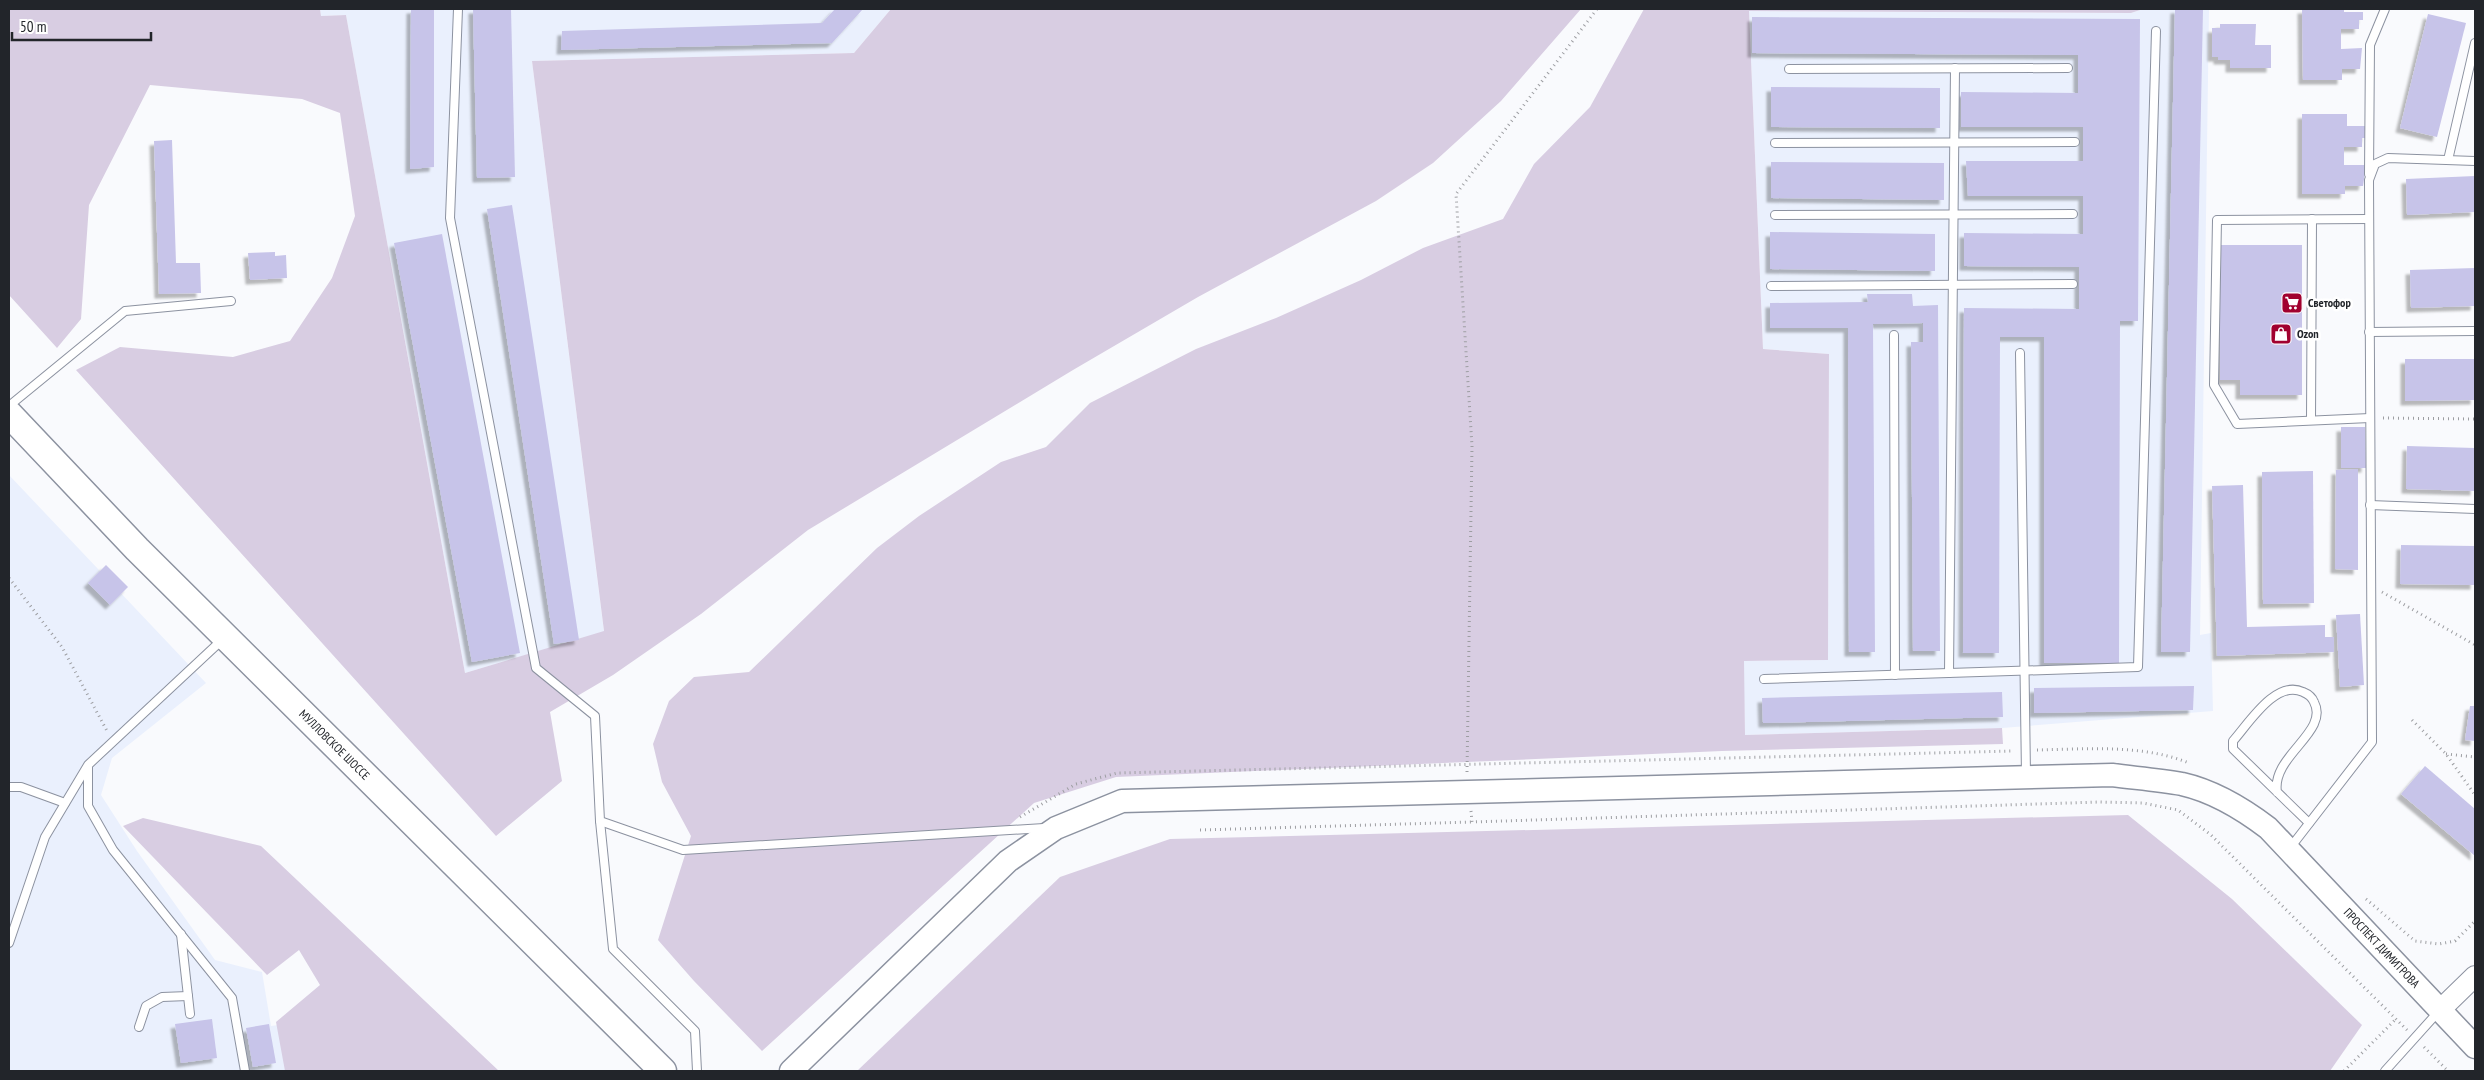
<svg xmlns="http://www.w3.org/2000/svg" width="2484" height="1080" font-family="'PT Sans Narrow',sans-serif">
  <defs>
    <filter id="shadow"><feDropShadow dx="-4.5" dy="4.5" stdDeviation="1" flood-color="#0004"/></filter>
  </defs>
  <rect width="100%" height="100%" fill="#f9fafd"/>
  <!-- built -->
  <g fill="#eaf0fd">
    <polygon points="320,9 891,9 854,53 532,61 604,632 465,673 346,15 321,16"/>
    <polygon points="2143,9 2209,9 2200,635 2211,633 2213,711 2002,728 1745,735 1743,661 1828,660 1829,354 1763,349 1749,11 2131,13"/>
    <polygon points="9,475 206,683 112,758 101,795 137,851 215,960 262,972 271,1026 300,1022 307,1071 9,1071"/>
  </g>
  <!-- green -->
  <g fill="#d8cde2">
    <polygon points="9,9 320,9 321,16 346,15 465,673 604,631 532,61 854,53 891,9 1581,9 1501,101 1433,163 1376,201 1198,297 1073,370 808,530 701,614 613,675 550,712 562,781 496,836 76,370 120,347 233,357 290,341 332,278 355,216 340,113 302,99 150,85 89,205 81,319 57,348 9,295"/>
    <polygon points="1644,9 2143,9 2131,13 1749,11 1763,349 1829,354 1828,660 1744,661 1745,735 2002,728 2003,744 1722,751 1116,777 1034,803 762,1051 694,981 658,940 691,836 662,782 653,744 669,701 694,677 749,672 877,548 919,516 1001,462 1046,447 1090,403 1196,349 1276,318 1361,280 1423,248 1503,219 1534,164 1590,107"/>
    <polygon points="2128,815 2232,899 2362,1025 2330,1071 857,1071 1060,877 1170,839"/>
    <polygon points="143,818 261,846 499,1071 285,1071 276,1022 320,985 299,950 267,975 123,826"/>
  </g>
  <!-- building -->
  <g fill="#c7c4e9" filter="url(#shadow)">
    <polygon points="411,9 434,9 434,167 410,169"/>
    <polygon points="473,9 511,9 515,177 477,178"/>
    <polygon points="835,9 863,9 832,43 561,50 562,31 822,23"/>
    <polygon points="2175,9 2203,9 2190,652 2161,652"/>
    <polygon points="2302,9 2344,9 2344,12 2363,12 2363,20 2359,20 2359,29 2341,29 2341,49 2362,48 2360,69 2342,69 2342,80 2303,80"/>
    <polygon points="2428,14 2466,23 2437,137 2400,128"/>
    <polygon points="1752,17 2140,19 2138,321 2120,321 2119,663 2044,663 2044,337 2000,337 1999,653 1963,653 1964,308 2079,309 2079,267 1964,266 1964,233 2083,234 2083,196 1968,196 1966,161 2083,161 2083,127 1961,127 1961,92 2078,93 2078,55 1752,53"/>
    <polygon points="2220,24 2256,24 2255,45 2271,45 2271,68 2230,68 2230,60 2218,60 2218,57 2212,57 2212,28 2220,28"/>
    <polygon points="1771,87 1940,88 1940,128 1771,127"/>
    <polygon points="2302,114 2347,114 2347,126 2366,126 2366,138 2362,138 2362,147 2344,147 2344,165 2366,165 2363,186 2345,186 2345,194 2302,194"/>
    <polygon points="172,140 176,263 200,263 201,293 159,294 154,141"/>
    <polygon points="1771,162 1944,163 1944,200 1771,198"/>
    <polygon points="2475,176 2475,212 2407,215 2406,179"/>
    <polygon points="512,205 579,640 554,644 487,209"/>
    <polygon points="1770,232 1935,234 1935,271 1770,269"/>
    <polygon points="442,234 520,653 472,662 394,243"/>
    <polygon points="2220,245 2302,245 2302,395 2240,395 2240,380 2220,380"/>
    <polygon points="275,252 275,256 286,255 287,278 250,280 248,253"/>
    <polygon points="2475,268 2475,306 2411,308 2410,270"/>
    <polygon points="1867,294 1912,294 1913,306 1938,305 1940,651 1913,651 1911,342 1923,342 1923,323 1873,324 1875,652 1849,652 1848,328 1770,328 1770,303 1868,302"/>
    <polygon points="2405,359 2475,359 2475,400 2405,401"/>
    <polygon points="2341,427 2365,427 2366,468 2341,468"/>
    <polygon points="2407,446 2475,448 2475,491 2406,489"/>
    <polygon points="2358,469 2358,570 2335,569 2336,470"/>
    <polygon points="2313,471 2314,603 2263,604 2262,472"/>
    <polygon points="2243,485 2247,627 2325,625 2325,637 2334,637 2334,652 2217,656 2212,486"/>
    <polygon points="2401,545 2475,546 2475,585 2400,584"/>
    <polygon points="106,565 128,587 110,605 88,583"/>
    <polygon points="2360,614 2364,685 2340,687 2336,615"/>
    <polygon points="2194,686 2193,710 2034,713 2034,688"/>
    <polygon points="2002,692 2003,717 1763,723 1762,698"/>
    <polygon points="2470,706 2475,706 2475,741 2465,740"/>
    <polygon points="2425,766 2475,809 2475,856 2401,794"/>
    <polygon points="212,1019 217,1058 181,1063 175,1024"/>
    <polygon points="269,1024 276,1063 253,1067 246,1028"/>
  </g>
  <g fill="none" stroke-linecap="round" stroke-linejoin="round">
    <!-- service casing -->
    <g stroke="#8c92a0" stroke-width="10">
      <g id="service">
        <polyline points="458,9 450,218 536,668 595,716 600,821 683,850 1044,828"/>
        <polyline points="1789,69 2068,68"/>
        <polyline points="1775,143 2075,142"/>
        <polyline points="2448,160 2475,43"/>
        <polyline points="2369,174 2370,45 2385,9"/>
        <polyline points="1775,215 2073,214"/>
        <polyline points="2369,219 2217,220 2214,385 2237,424 2370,418"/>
        <polyline points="1771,286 2073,284"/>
        <polyline points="2369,332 2475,331"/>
        <polyline points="1894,335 1895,675"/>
        <polyline points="2020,353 2026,775"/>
        <polyline points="9,406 125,311 231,301"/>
        <polyline points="2311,420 2312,219"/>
        <polyline points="2370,505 2475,509"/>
        <polyline points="1949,673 1955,68"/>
        <polyline points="1764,679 2138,667 2156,31"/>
        <polyline points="88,767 88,806 113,850 232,998 245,1071"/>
        <polyline points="9,787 21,787 65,803"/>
        <path d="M2277 792C2271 756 2330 732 2314 702 2312 697 2308 694 2303 692 2276 679 2249 723 2233 741V749L2309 823"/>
        <polyline points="600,821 613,949 695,1031 697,1071"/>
        <polyline points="2290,848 2372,742 2369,180 2375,164 2388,158 2475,161"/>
        <polyline points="181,934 190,1014"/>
        <polyline points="9,943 45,837 88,765 223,639"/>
        <polyline points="139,1027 146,1006 162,997 188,996"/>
        <polyline points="2385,1071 2439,1011"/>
      </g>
    </g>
    <!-- tertiary casing -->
    <g stroke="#8c92a0" stroke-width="22">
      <polyline id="tertiary" points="2440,1010 2475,976"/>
    </g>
    <!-- secondary casing -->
    <g stroke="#8c92a0" stroke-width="25">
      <g id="secondary">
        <path id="s1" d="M791 1071 1008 861 1056 828 1122 801 2112 775C2135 778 2159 780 2182 784 2213 791 2243 809 2268 828L2475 1047"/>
      </g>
    </g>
    <!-- trunk casing -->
    <g stroke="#8c92a0" stroke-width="29">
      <g id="trunk">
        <path id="s2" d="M9 414 137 549 663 1071"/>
      </g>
    </g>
    <!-- path -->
    <g stroke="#9d9ea2" stroke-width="3" stroke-dasharray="1 4" stroke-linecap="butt">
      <polyline points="2383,418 2475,419"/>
      <polyline points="9,578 62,647 107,731"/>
      <polyline points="2382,592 2475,645"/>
      <polyline points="2412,720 2446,754 2475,795"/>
      <path d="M2037 750C2087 749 2142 744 2189 763"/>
      <polyline points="2446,754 2475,757"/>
      <polyline points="1467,772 1472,446 1456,194 1597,9"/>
      <polyline points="1471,811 1472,822 2100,802 2143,803 2178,810 2211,835 2407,1030"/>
      <polyline points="1020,817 1076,784 1117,773 2013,751"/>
      <polyline points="1200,830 1472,822"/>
      <polyline points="2366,899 2415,941 2439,944 2455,941 2475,921"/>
      <polyline points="2424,1047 2448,1071"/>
      <polyline points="2344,1071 2396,1019"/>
    </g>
    <!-- service -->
    <use href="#service" stroke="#fff" stroke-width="8"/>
    <!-- tertiary -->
    <use href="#tertiary" stroke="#fff" stroke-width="20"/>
    <!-- secondary -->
    <use href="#secondary" stroke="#fff" stroke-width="22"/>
    <!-- trunk -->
    <use href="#trunk" stroke="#fff" stroke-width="26"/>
  </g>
  <!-- icons -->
  <defs>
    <g id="supermarket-square" transform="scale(1.125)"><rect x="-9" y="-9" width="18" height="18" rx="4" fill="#a1012f" stroke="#fff"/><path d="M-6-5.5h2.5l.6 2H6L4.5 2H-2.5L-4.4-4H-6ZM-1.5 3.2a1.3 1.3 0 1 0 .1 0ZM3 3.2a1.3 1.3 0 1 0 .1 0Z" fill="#fff"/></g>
    <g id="shop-square" transform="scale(1.125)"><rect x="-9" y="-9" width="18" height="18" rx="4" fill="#a1012f" stroke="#fff"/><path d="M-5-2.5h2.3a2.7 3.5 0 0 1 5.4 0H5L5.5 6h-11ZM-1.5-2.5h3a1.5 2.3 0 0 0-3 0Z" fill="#fff"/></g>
  </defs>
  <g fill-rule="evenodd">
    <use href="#supermarket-square" x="2292" y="303"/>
    <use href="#shop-square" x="2281" y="334"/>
  </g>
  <g text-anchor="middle" stroke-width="5" stroke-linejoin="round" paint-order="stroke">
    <!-- poi labels -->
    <g font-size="12" font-weight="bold" fill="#22252a" stroke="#fff" text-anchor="start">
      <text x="2308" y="307">Светофор</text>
      <text x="2297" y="338">Ozon</text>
    </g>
    <!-- street labels -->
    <g font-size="12" fill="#22252a" stroke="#fff">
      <text dy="4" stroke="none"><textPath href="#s2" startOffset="464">МУЛЛОВСКОЕ ШОССЕ</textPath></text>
      <text dy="4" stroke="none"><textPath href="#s1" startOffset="1755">ПРОСПЕКТ ДИМИТРОВА</textPath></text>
    </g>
  </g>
  <!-- border -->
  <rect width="2484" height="1080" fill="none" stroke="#22252a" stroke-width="20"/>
  <!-- scale -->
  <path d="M12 32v8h139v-8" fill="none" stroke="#22252a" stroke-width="2.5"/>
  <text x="20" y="32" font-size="15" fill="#22252a" stroke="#ffffff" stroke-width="4" paint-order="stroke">50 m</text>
</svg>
